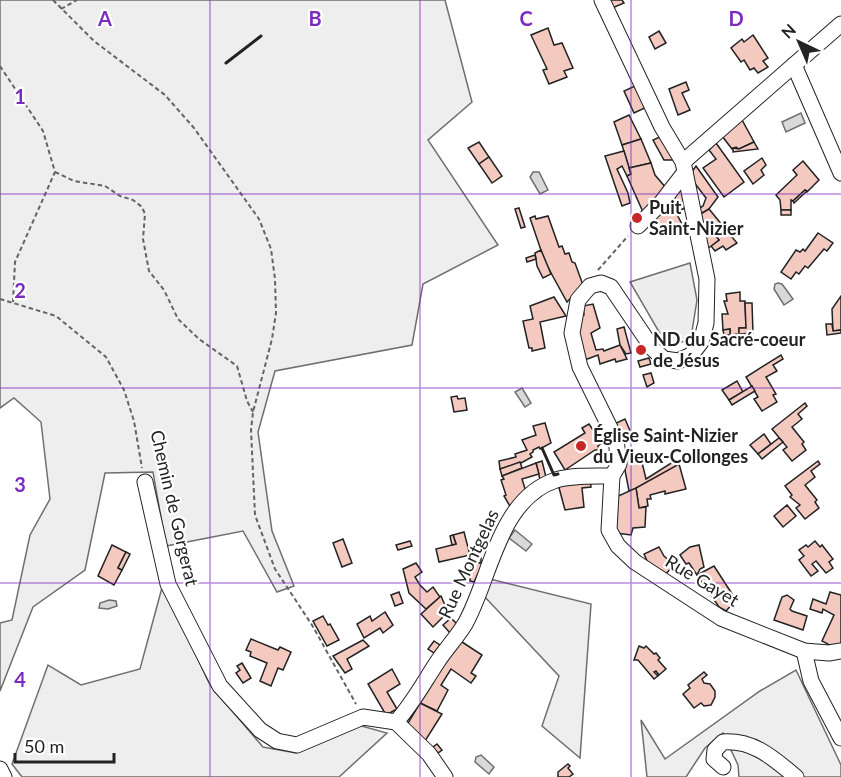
<svg xmlns="http://www.w3.org/2000/svg" width="841" height="777" font-family="Lato,sans-serif">
  <rect width="100%" height="100%" fill="#fff"/>
  <!-- green -->
  <g fill="#eee" stroke="#6f6f6f" stroke-width="1.5">
    <polygon points="0,0 445,0 472,102 428,140 498,245 423,284 412,345 275,371 258,432 272,531 294,586 277,592 243,531 166,546 153,472 105,473 85,570 33,607 0,691 0,623 12,620 30,535 50,499 41,422 14,398 0,408"/>
    <polygon points="490,579 591,604 580,758 542,726 559,676 484,596"/>
    <polygon points="163,584 210,685 263,747 296,753 358,725 387,733 339,777 22,777 12,764 48,665 81,685 140,669"/>
    <polygon points="796,670 841,765 841,777 739,777 738,765 723,733 705,748 686,777 647,777 641,720 665,759 760,691"/>
  </g>
  <!-- parking -->
  <polygon fill="#ededed" stroke="#6f6f6f" stroke-width="1.5" points="690,263 697,300 692,331 688,341 666,344 630,282"/>
  <!-- water -->
  <g fill="#d9d9d9" stroke="#6f6f6f" stroke-width="1.5">
    <polygon points="801,113 805,123 786,132 782,122"/>
    <polygon points="533,172 539,172 548,190 540,194 530,177"/>
    <polygon points="778,283 782,284 793,299 784,305 774,289 775,284"/>
    <polygon points="522,388 531,403 525,407 515,392"/>
    <polygon points="515,530 532,544 526,551 509,538"/>
    <polygon points="109,600 116,601 117,606 108,609 99,608 100,603"/>
    <polygon points="481,755 494,767 489,774 475,762 476,757"/>
  </g>
  <!-- building -->
  <g fill="#f3c9c0" stroke="#222" stroke-width="1.5">
    <polygon points="606,0 622,0 624,3 610,9"/>
    <polygon points="548,28 554,45 562,43 573,68 564,71 567,77 549,84 543,70 547,69 531,35"/>
    <polygon points="659,31 666,43 655,49 649,37"/>
    <polygon points="753,35 768,58 763,61 768,67 758,73 754,68 750,70 744,60 741,62 731,48 742,39 744,42"/>
    <polygon points="686,82 689,90 682,93 690,110 678,115 669,89"/>
    <polygon points="637,85 647,107 634,113 624,91"/>
    <polygon points="629,115 641,139 622,145 614,122"/>
    <polygon points="741,118 754,142 739,149 736,147 732,149 722,136"/>
    <polygon points="662,136 675,160 664,160 653,140"/>
    <polygon points="641,139 651,163 629,168 622,145"/>
    <polygon points="479,142 489,157 479,164 468,148"/>
    <polygon points="754,142 758,149 733,152 733,148 739,149"/>
    <polygon points="716,143 744,182 724,197 703,168 716,159 709,150"/>
    <polygon points="624,151 631,174 627,176 622,166 617,169 628,193 630,203 622,206 605,156"/>
    <polygon points="489,157 502,176 492,183 479,164"/>
    <polygon points="762,158 766,165 761,170 764,175 753,184 744,171"/>
    <polygon points="803,161 819,180 807,192 805,190 793,201 791,200 791,210 781,210 780,200 776,195 797,175 793,170"/>
    <polygon points="651,163 655,175 667,189 643,212 627,176 631,174 629,168"/>
    <polygon points="696,166 718,197 709,209 699,215 698,209 703,206 706,198 693,181 691,173"/>
    <polygon points="681,188 685,208 681,210 674,200 676,194"/>
    <polygon points="805,190 807,191 794,203 793,201"/>
    <polygon points="671,203 683,226 670,233 662,224 655,227 652,218 666,204"/>
    <polygon points="519,208 525,227 521,228 515,209"/>
    <polygon points="709,209 737,243 726,250 723,246 715,251 711,246 719,240 707,225 700,222 699,215"/>
    <rect x="781" y="210" width="10" height="5"/>
    <polygon points="535,216 536,219 548,216 559,247 562,246 565,254 569,253 572,262 575,263 583,285 567,302 545,262 530,218"/>
    <polygon points="710,229 719,240 706,250 703,234"/>
    <polygon points="818,233 833,243 827,251 824,249 808,268 805,266 799,274 796,272 791,279 781,272 796,250 800,252 803,249 805,251"/>
    <polygon points="541,250 551,274 543,278 537,266 535,253"/>
    <polygon points="535,255 536,259 527,262 526,258"/>
    <polygon points="740,292 740,301 745,301 746,328 739,328 739,334 730,335 730,329 723,330 722,314 728,314 724,301 727,301 726,294"/>
    <polygon points="841,296 841,330 833,331 832,309"/>
    <polygon points="554,297 566,316 540,322 545,348 532,351 532,348 529,348 523,321 533,319 530,306"/>
    <polygon points="745,303 752,303 753,333 739,334 739,328 746,328"/>
    <polygon points="593,304 600,328 591,333 596,350 603,349 604,351 620,345 627,359 616,362 615,359 600,364 598,355 582,361 575,334 578,316 584,315 583,306"/>
    <polygon points="826,324 832,324 833,331 841,330 841,333 827,335"/>
    <polygon points="624,327 631,353 626,354 620,345 617,329"/>
    <polygon points="730,329 730,335 724,335 723,330"/>
    <polygon points="781,355 783,359 773,365 777,371 766,377 776,394 773,395 777,402 762,411 754,399 758,397 746,377"/>
    <polygon points="649,358 651,364 640,367 638,361"/>
    <polygon points="651,373 654,383 647,387 643,375"/>
    <polygon points="737,381 743,392 729,400 722,390"/>
    <polygon points="752,386 755,391 732,405 729,400"/>
    <polygon points="457,396 458,399 465,398 467,410 454,412 451,397"/>
    <polygon points="805,403 807,406 798,414 802,419 792,427 804,442 802,444 806,450 792,461 783,450 787,447 772,429"/>
    <polygon points="625,419 631,433 619,437 612,425"/>
    <polygon points="545,423 551,443 540,449 539,447 533,450 533,452 530,454 532,457 521,463 500,469 499,461 516,457 515,454 527,450 522,440 536,435 533,426"/>
    <polygon points="589,424 593,430 598,428 606,440 598,446 599,450 595,450 565,470 554,452 585,433 582,428"/>
    <polygon points="764,434 771,444 758,454 750,445"/>
    <polygon points="779,438 783,442 762,459 758,454"/>
    <polygon points="640,454 646,479 676,460 679,464 648,484 629,491 623,460"/>
    <polygon points="542,461 547,481 541,484 536,463"/>
    <polygon points="818,461 820,464 811,471 815,477 805,485 817,500 815,502 819,508 805,519 796,508 800,505 790,497 792,495 785,486"/>
    <polygon points="520,462 522,468 502,476 500,469"/>
    <polygon points="536,463 539,474 522,479 527,495 511,508 504,496 506,495 501,480 504,479 502,476"/>
    <polygon points="679,464 686,489 665,494 665,491 650,495 651,499 647,499 648,506 639,508 636,488"/>
    <polygon points="590,479 591,487 582,488 584,507 565,510 558,484"/>
    <polygon points="636,488 639,508 646,507 645,527 633,528 631,535 616,533 616,497"/>
    <polygon points="787,505 796,516 783,527 774,516"/>
    <polygon points="464,532 470,555 439,562 436,549 456,544 453,535"/>
    <polygon points="453,535 456,544 452,545 450,536"/>
    <polygon points="343,539 352,563 342,567 333,543"/>
    <polygon points="410,541 412,546 398,550 396,545"/>
    <polygon points="815,541 820,547 822,545 833,559 829,562 833,568 826,573 816,561 812,564 818,571 811,576 799,560 804,556 799,550 806,545 808,547"/>
    <polygon points="112,545 126,552 118,568 122,570 114,585 98,576"/>
    <polygon points="699,545 704,567 700,569 697,575 689,563 686,564 680,555 690,547"/>
    <polygon points="659,547 664,556 674,565 664,576 648,563 644,554"/>
    <polygon points="126,552 130,554 122,570 118,568"/>
    <rect x="472" y="558" width="9" height="5"/>
    <polygon points="416,563 422,572 415,577 420,585 427,592 433,587 440,597 426,609 409,593 403,569"/>
    <polygon points="471,563 483,563 474,582 470,581"/>
    <polygon points="714,566 736,600 726,611 719,607 697,575"/>
    <polygon points="399,592 403,603 395,606 391,595"/>
    <polygon points="830,592 841,595 841,649 837,649 822,641 834,615 823,609 822,613 810,609 813,599 826,604"/>
    <polygon points="787,595 794,600 790,609 792,611 807,616 803,630 774,620 782,597"/>
    <polygon points="441,596 448,612 433,627 421,614"/>
    <polygon points="385,612 393,625 383,633 380,628 364,638 357,624 370,616 372,621"/>
    <polygon points="323,616 328,625 330,624 339,640 327,646 313,621"/>
    <polygon points="451,618 458,625 450,633 443,625"/>
    <polygon points="251,639 278,650 280,647 291,652 283,670 278,668 271,686 260,681 267,663 250,656 251,652 246,650"/>
    <polygon points="363,640 369,646 347,659 352,669 345,673 333,656"/>
    <polygon points="459,640 482,655 471,673 476,676 471,683 451,669 441,685 448,690 437,711 420,703 432,679"/>
    <polygon points="434,641 440,645 434,653 428,649"/>
    <polygon points="639,646 644,648 646,646 654,654 656,653 660,658 658,660 666,669 659,675 656,671 654,672 658,676 654,679 638,660 634,660"/>
    <polygon points="242,663 251,678 243,683 236,673 240,670 237,666"/>
    <polygon points="392,669 400,684 387,692 397,709 386,715 368,684"/>
    <polygon points="704,672 707,675 702,679 704,683 710,684 715,691 715,697 711,705 704,706 701,703 694,708 683,694 690,688 688,685"/>
    <polygon points="420,703 442,714 425,741 405,728"/>
    <polygon points="437,744 442,750 438,753 433,747"/>
    <polygon points="568,764 570,766 568,768 573,774 569,777 558,777 558,772"/>
  </g>
  <g fill="none" stroke-linecap="round" stroke-linejoin="round">
    <!-- minor casing -->
    <g stroke="#222" stroke-width="17">
      <g id="minor">
        <polyline points="602,0 662,127 683,162 707,279 706,323 701,342 691,355 678,361 664,359 653,349 611,287 601,283 590,286 578,300 572,333 580,367 616,440 619,464 612,476 609,530 618,546 635,562 721,618 804,651 829,653 841,651"/>
        <polyline points="794,65 841,173"/>
        <polyline points="683,162 841,24"/>
        <polyline points="638,226 661,203 685,172"/>
        <polyline points="145,482 168,584 220,686 260,730 277,741 297,745 363,717 396,722 429,754 445,777"/>
        <polyline points="804,651 811,681 841,738"/>
        <path d="M396 722C413 703 424 682 438 661 446 649 457 637 465 624 491 578 498 499 556 480 573 475 594 476 612 476"/>
        <path d="M723 767 714 759 715 750 723 742C754 740 773 758 796 777"/>
        <polyline points="0,769 4,777"/>
      </g>
    </g>
    <!-- path -->
    <g stroke="#646464" stroke-width="2" stroke-dasharray="4.5 3" stroke-linecap="butt">
      <polyline points="53,0 94,41 165,95 194,128 259,219 271,249 275,279 276,313 272,339 253,412 251,430 255,515 275,569 312,625 356,704"/>
      <polyline points="61,9 77,0"/>
      <polyline points="0,66 43,131 55,172 15,262 13,302"/>
      <polyline points="55,172 74,181 105,186 120,196 133,200 142,207 145,214 143,239 149,271 164,290 178,319 199,339 237,366 247,401 253,412"/>
      <polyline points="598,270 628,236"/>
      <polyline points="0,299 56,316 106,357 124,390 134,421 142,468"/>
    </g>
    <!-- minor -->
    <use href="#minor" stroke="#fff" stroke-width="15"/>
    <!-- wall -->
    <g stroke="#222" stroke-width="3">
      <polyline points="226,63 261,36"/>
      <polyline points="542,448 554,475 558,474"/>
    </g>
  </g>
  <!-- grid -->
  <path fill="none" stroke="#7b2cbf" stroke-width="1.5" stroke-opacity="0.55" d="M210 0V777M420 0V777M631 0V777M0 194H841M0 388H841M0 583H841"/>
  <!-- markers -->
  <g fill="#c62828" stroke="#fff" stroke-width="2">
    <circle cx="637" cy="218" r="6"/>
    <circle cx="641" cy="350" r="6"/>
    <circle cx="581" cy="446" r="6"/>
  </g>
  <g text-anchor="middle" stroke-width="4.5" stroke-linejoin="round" paint-order="stroke">
    <!-- poi labels -->
    <g font-size="18" font-weight="bold" fill="#222" stroke="#fff" text-anchor="start">
      <text x="649" y="214">Puit<tspan x="649" dy="21">Saint-Nizier</tspan></text>
      <text x="653" y="346">ND du Sacré-coeur<tspan x="653" dy="21">de Jésus</tspan></text>
      <text x="593" y="442">Église Saint-Nizier<tspan x="593" dy="21">du Vieux-Collonges</tspan></text>
    </g>
    <!-- street labels -->
    <g font-size="18" fill="#222" stroke="#fff">
      <text transform="translate(174 508) rotate(77)" y="6">Chemin de Gorgerat</text>
      <text transform="translate(469 564) rotate(-65)" y="6">Rue Montgelas</text>
      <text transform="translate(702 581) rotate(31)" y="6">Rue Gayet</text>
    </g>
  </g>
  <g font-size="20" text-anchor="middle" font-weight="bold" fill="#7b2cbf" stroke="#fff" stroke-width="4.5" stroke-linejoin="round" paint-order="stroke">
    <text x="105" y="26">A</text>
    <text x="315" y="26">B</text>
    <text x="526" y="26">C</text>
    <text x="736" y="26">D</text>
    <text x="20" y="104">1</text>
    <text x="20" y="298">2</text>
    <text x="20" y="492">3</text>
    <text x="20" y="687">4</text>
  </g>
  <!-- north arrow -->
  <g transform="translate(799 42) rotate(316)" stroke="#ffffff" stroke-width="4.5" paint-order="stroke">
  <path d="M0-4.5L10 22L0 15L-10 22Z" fill="#222222"/>
  <text y="-9" font-size="16" font-weight="bold" text-anchor="middle" fill="#222222">N</text>
  </g>
  <!-- scale -->
  <path d="M15 753v9h99v-9" fill="none" stroke="#222222" stroke-width="3"/>
  <text x="24" y="753" font-size="18" fill="#222222" stroke="#ffffff" stroke-width="4.5" paint-order="stroke">50 m</text>
</svg>
